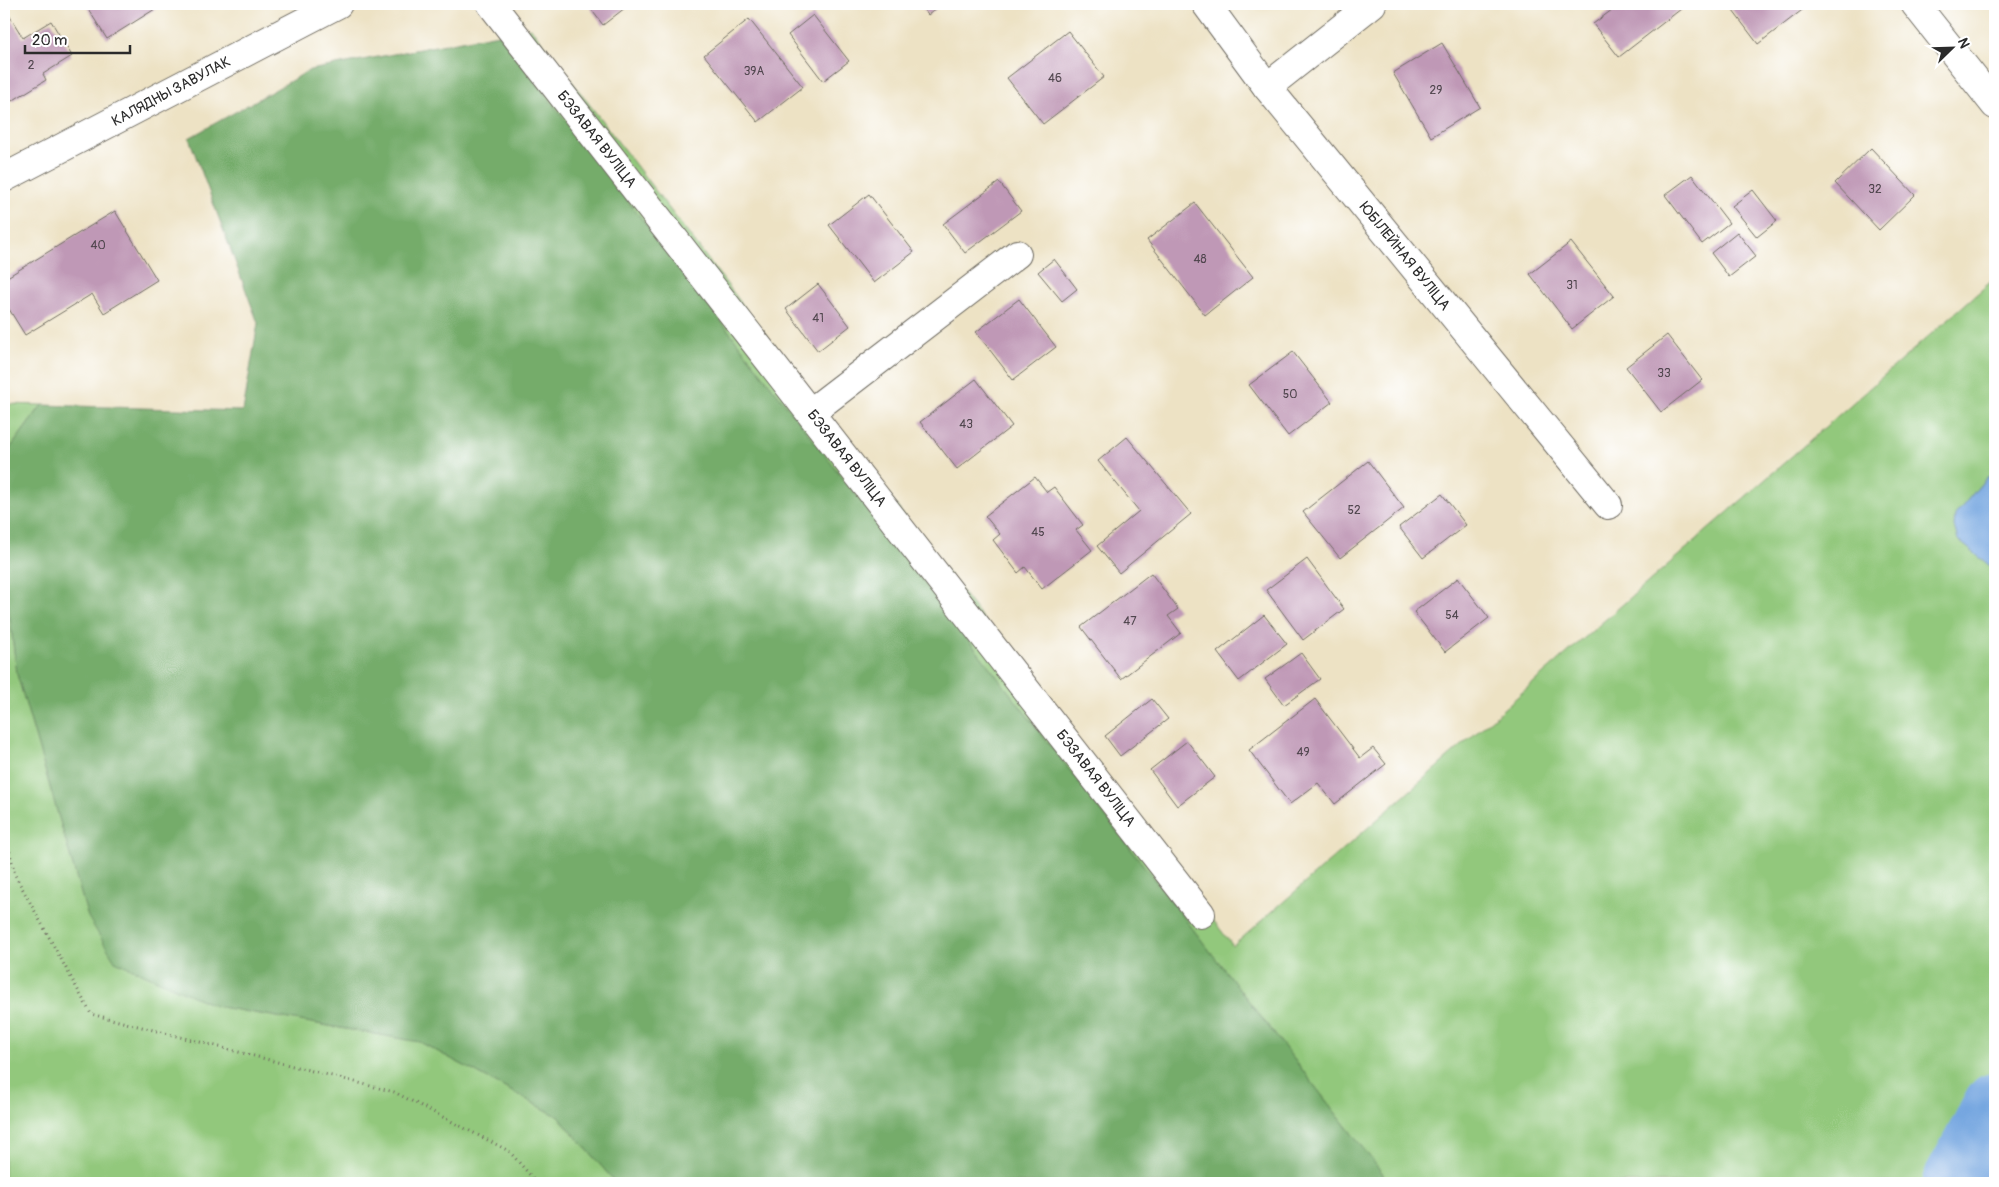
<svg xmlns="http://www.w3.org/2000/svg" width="1999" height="1187" font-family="Pangolin,sans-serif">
  <rect width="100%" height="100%" fill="#fff"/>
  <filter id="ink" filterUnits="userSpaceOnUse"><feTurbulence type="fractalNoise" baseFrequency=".02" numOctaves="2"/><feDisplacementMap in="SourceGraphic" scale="10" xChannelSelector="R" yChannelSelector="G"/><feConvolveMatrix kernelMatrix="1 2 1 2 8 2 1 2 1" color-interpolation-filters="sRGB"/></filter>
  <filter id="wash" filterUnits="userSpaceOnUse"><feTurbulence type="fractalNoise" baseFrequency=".0096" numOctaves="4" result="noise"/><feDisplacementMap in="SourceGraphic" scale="20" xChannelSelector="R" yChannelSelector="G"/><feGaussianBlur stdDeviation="1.12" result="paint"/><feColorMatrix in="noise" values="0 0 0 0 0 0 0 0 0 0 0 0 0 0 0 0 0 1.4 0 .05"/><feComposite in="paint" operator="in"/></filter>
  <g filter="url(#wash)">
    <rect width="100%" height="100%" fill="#ede2c4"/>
    <!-- green -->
    <g fill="#92c87b" stroke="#5e7a53">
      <polygon points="531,28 1233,946 1995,278 1995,1104 1953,1183 1390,1183 498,34"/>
      <polygon points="4,404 42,405 6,454 4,469"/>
      <polygon points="4,572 17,674 88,917 215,1006 420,1042 559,1117 616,1183 4,1183"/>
    </g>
    <!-- forest -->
    <polygon fill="#75ac6b" stroke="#506c4b" points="498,34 1390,1183 616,1183 559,1117 420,1042 215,1006 115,961 88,917 17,674 4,572 4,469 6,454 42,405 243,411 258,323 189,138 310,70"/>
    <!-- water -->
    <polygon fill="#75a6e0" stroke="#506886" points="1995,475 1995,570 1958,540 1954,526 1955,515 1987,477"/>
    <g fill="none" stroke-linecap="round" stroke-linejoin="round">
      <!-- river -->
      <polyline stroke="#75a6e0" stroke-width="62" points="1953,1183 1995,1104"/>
    </g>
    <g id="blocks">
      <!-- building -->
      <g fill="#bf98b6">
        <polygon points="85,4 163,4 107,39"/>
        <polygon points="587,4 630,4 603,25"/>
        <polygon points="919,4 942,4 928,15"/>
        <polygon points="1620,4 1677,4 1681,9 1619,57 1593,24"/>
        <polygon points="1734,4 1810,4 1758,44 1730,7"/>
        <polygon points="9,15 23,38 51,21 72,56 43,74 46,80 12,101 4,89 4,18"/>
        <polygon points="813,15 849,61 823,81 788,35"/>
        <polygon points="749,19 803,87 758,122 704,55"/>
        <polygon points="1068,31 1104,77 1043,124 1007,78"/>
        <polygon points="1442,43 1480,107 1431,137 1393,73"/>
        <polygon points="1871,148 1915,195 1879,230 1835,183"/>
        <polygon points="1692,175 1729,223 1702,244 1665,195"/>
        <polygon points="999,182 1021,211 965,253 943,224"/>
        <polygon points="1753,190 1777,221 1757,237 1732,206"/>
        <polygon points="869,194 914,252 874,283 829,225"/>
        <polygon points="1195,203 1253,277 1205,315 1147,240"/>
        <polygon points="115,211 157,280 104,313 92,294 25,335 4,301 4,279"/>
        <polygon points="1737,232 1756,256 1729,277 1711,253"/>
        <polygon points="1571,242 1614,296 1572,329 1530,274"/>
        <polygon points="1054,259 1077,289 1062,301 1038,272"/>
        <polygon points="818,284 850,326 818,351 786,309"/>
        <polygon points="1019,299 1056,347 1013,380 976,332"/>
        <polygon points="1667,335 1702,380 1661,412 1626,367"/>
        <polygon points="1293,352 1332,402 1288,436 1249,385"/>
        <polygon points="976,379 1012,426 957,469 920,422"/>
        <polygon points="1127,437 1191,514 1119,573 1097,546 1139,511 1098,461"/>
        <polygon points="1368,461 1404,508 1340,558 1303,512"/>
        <polygon points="1035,477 1047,492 1054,487 1083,525 1076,530 1092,550 1042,589 1025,567 1018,573 993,540 1000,534 985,516"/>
        <polygon points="1442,494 1466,525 1423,558 1399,527"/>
        <polygon points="1307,559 1344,609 1303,640 1266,590"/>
        <polygon points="1151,573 1178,609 1168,616 1181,633 1121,679 1081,627"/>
        <polygon points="1458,578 1489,618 1445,652 1414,612"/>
        <polygon points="1264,615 1287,644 1239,681 1217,652"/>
        <polygon points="1301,653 1320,679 1284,705 1265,679"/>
        <polygon points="1152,699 1168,719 1120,756 1105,736"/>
        <polygon points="1315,699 1360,758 1373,748 1386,764 1335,804 1318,783 1290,804 1249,750"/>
        <polygon points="1187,741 1215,777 1177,806 1150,770"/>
      </g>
    </g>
  </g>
  <g filter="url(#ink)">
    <use href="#blocks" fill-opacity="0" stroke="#6f6b61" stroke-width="1"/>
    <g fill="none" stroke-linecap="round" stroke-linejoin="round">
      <!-- minor casing -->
      <g stroke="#6f6b61" stroke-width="30">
        <g id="minor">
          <polyline points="491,4 1201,914"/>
          <polyline points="1206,4 1267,87 1608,505"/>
          <polyline points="1915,4 1995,105"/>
          <polyline points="1267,87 1372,4"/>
          <polyline points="4,178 338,4"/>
          <polyline points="811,412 1017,254"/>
        </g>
      </g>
      <!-- path -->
      <polyline stroke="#6f6b61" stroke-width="3" stroke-dasharray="1 4" stroke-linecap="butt" points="4,827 15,875 91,1014 394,1092 509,1151 537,1183"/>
      <!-- minor -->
      <use href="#minor" stroke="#fff" stroke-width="28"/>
    </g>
  </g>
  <g text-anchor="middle" stroke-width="4" stroke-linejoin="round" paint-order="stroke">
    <!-- number labels -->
    <g font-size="12" fill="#50464e">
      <text x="31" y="69">2</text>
      <text x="754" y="75">39А</text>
      <text x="1055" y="82">46</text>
      <text x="1436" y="94">29</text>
      <text x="1875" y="193">32</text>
      <text x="98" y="249">40</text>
      <text x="1200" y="263">48</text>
      <text x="1572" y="289">31</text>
      <text x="818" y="322">41</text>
      <text x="1664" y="377">33</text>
      <text x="1290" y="398">50</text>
      <text x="966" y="428">43</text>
      <text x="1354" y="514">52</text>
      <text x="1038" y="536">45</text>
      <text x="1452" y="619">54</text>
      <text x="1130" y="625">47</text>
      <text x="1303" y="756">49</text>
    </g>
    <!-- street labels -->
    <g font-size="15" fill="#2b2b2b" stroke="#fff">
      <text transform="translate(171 91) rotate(-28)" y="5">КАЛЯДНЫ ЗАВУЛАК</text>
      <text transform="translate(597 139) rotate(52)" y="5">БЭЗАВАЯ ВУЛІЦА</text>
      <text transform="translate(1405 256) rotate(51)" y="5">ЮБІЛЕЙНАЯ ВУЛІЦА</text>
      <text transform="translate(847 458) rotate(52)" y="5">БЭЗАВАЯ ВУЛІЦА</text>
      <text transform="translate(1096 778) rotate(52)" y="5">БЭЗАВАЯ ВУЛІЦА</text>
    </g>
  </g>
  <!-- margin -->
  <rect width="1999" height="1187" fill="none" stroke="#fff" stroke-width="20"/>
  <!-- north arrow -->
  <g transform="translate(1952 48) rotate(67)" stroke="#ffffff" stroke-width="4" paint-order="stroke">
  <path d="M0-4L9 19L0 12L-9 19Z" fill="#2b2b2b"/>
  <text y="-8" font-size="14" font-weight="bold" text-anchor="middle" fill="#2b2b2b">N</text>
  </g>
  <!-- scale -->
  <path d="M25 45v8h105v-8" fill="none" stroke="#2b2b2b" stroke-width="2.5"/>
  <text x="32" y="45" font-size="15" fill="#2b2b2b" stroke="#ffffff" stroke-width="4" paint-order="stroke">20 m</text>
</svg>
